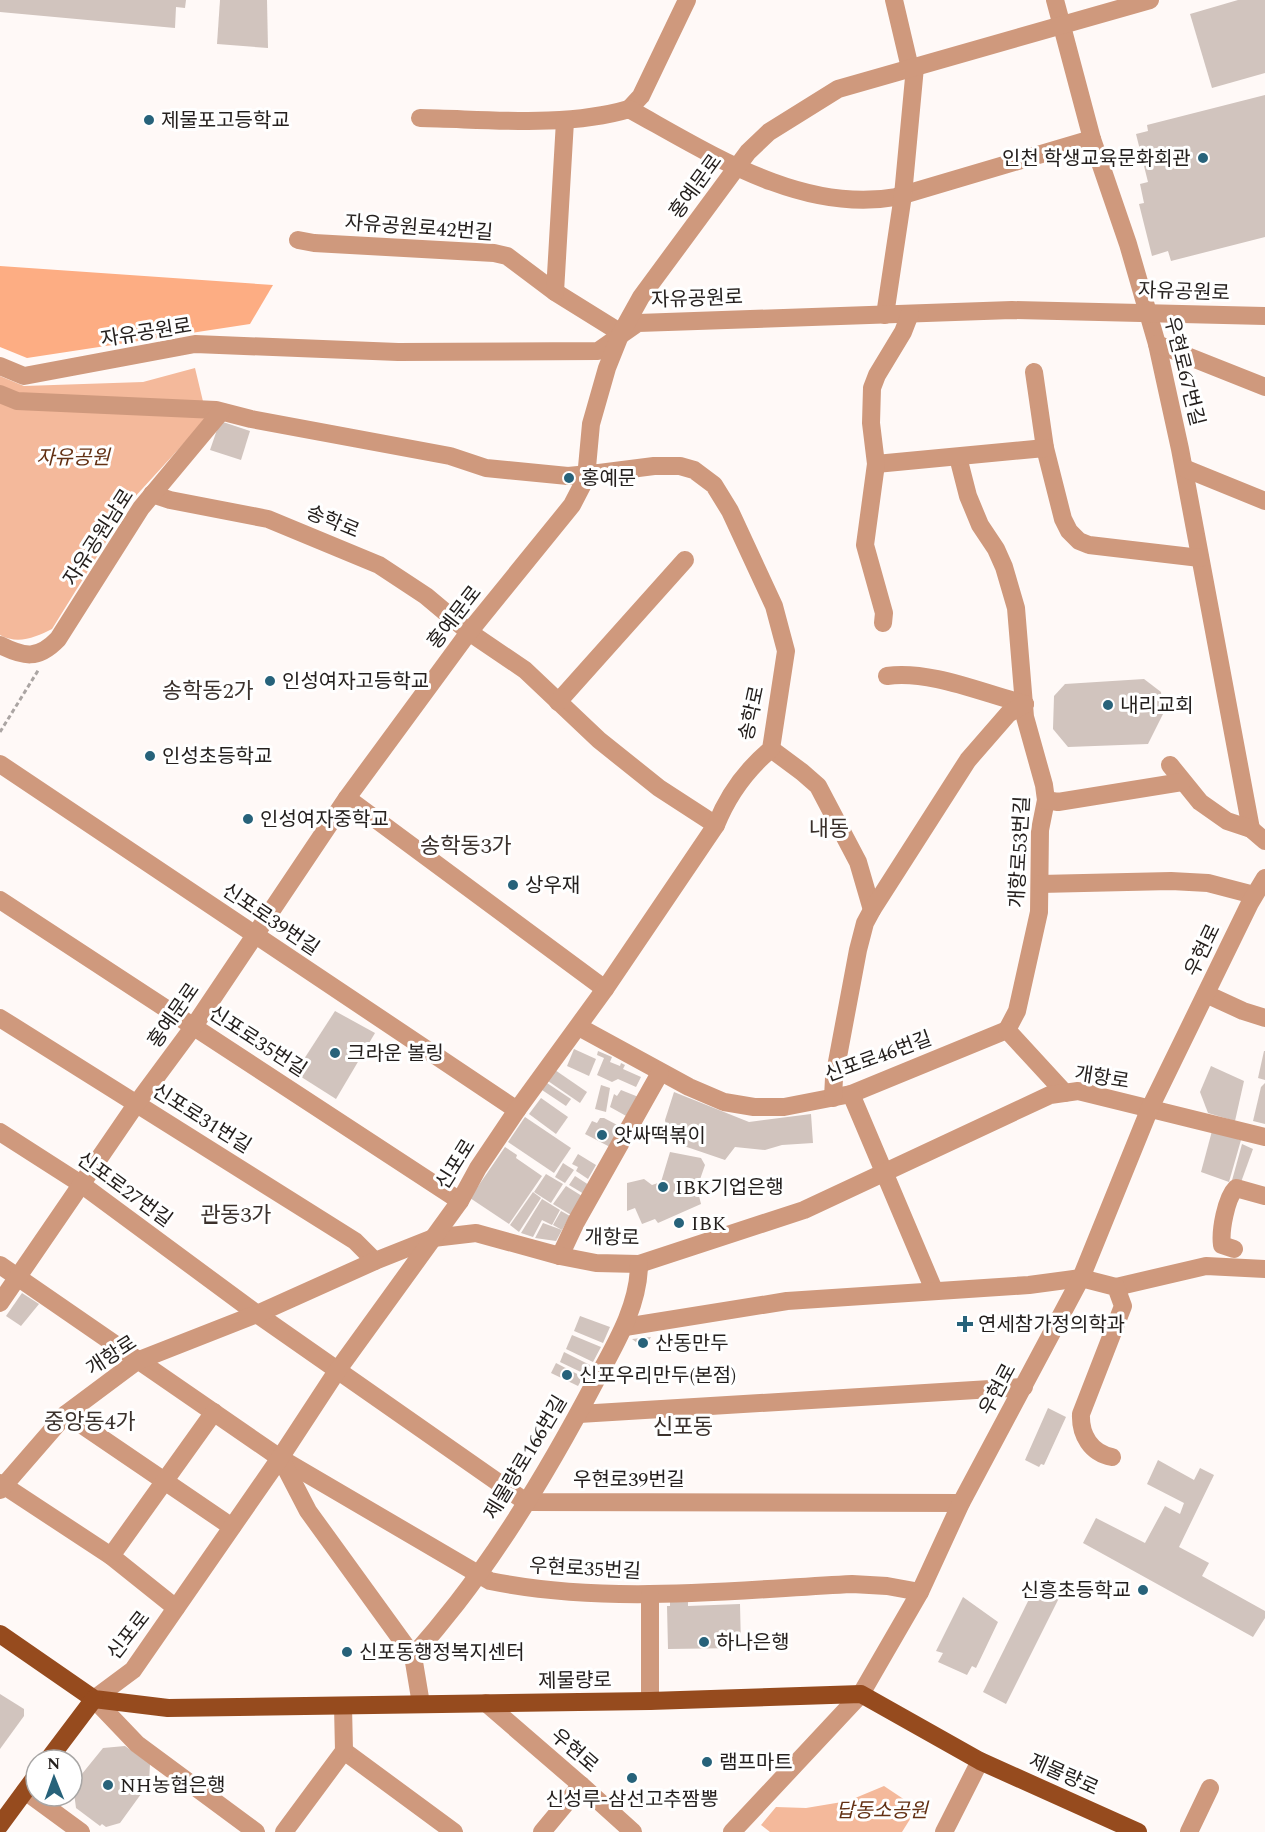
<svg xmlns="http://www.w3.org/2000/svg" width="1265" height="1832" font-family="Spectral,'Noto Sans KR',serif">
  <rect width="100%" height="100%" fill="#fff9f7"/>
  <!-- green -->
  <g fill="#f4b99b">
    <path d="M195 368 207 418 132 500 52 629C36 637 18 645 0 635V376L24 386 143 382Z"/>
    <polygon points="884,1786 917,1808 902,1832 770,1832 761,1825 776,1807 806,1808 848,1801"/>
  </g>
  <!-- forest -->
  <polygon fill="#fdad83" points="0,266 273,285 250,324 27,358 0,347"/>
  <!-- building -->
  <g fill="#d1c4be">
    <polygon points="0,0 186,0 185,8 176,7 175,28 0,12"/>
    <polygon points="220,0 267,0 268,48 217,44"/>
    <polygon points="1238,0 1265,0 1265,73 1212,88 1190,14"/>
    <polygon points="1265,95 1265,237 1171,261 1168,251 1152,256 1139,204 1144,203 1140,184 1148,182 1136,134 1148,131 1147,125"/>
    <polygon points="220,421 250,431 241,460 210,450"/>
    <polygon points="1144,679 1161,692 1163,714 1148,744 1068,747 1053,729 1054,696 1065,684"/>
    <polygon points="335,1011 375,1033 336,1099 295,1073"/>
    <polygon points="574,1049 596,1059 589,1076 567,1066"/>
    <polygon points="598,1051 612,1057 610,1062 620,1066 621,1063 625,1065 623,1069 641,1077 636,1087 618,1079 612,1082 597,1075 604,1058 597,1055"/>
    <polygon points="1264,1051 1265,1051 1265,1080 1258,1078"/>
    <polygon points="1211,1066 1244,1081 1235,1121 1208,1113 1200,1092"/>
    <polygon points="555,1070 587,1092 580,1103 548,1081"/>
    <polygon points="547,1083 571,1099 566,1106 542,1090"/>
    <polygon points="1265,1083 1265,1124 1253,1121 1261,1087"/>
    <polygon points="601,1085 610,1088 606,1112 595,1109"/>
    <polygon points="621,1090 641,1098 628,1117 610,1107 614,1094 617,1096"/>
    <polygon points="674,1092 749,1122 811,1114 813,1143 782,1145 765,1150 735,1147 725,1160 681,1145 667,1132 665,1120"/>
    <polygon points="541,1098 568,1117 556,1134 529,1114"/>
    <polygon points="525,1117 571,1148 554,1173 508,1142"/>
    <polygon points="600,1118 604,1118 621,1127 610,1147 585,1134 592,1121 597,1123"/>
    <polygon points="1212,1131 1241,1140 1229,1182 1201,1172"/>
    <polygon points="1242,1144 1253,1149 1240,1185 1231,1184"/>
    <polygon points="505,1147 517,1155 516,1158 542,1176 509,1224 470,1198"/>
    <polygon points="670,1152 701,1158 705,1165 697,1188 701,1204 658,1223 655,1219 642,1224 635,1208 627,1211 627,1183 644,1179 652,1185 661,1182"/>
    <polygon points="578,1154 596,1165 588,1179 576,1171 578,1167 572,1164"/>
    <polygon points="563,1163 574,1170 565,1183 555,1177"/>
    <polygon points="546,1174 563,1184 551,1203 534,1192"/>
    <polygon points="575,1176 589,1185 584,1194 569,1185"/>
    <polygon points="566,1186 582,1196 571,1215 553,1204"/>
    <polygon points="533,1192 541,1198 519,1232 510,1225"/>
    <polygon points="542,1199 560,1210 552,1225 542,1220 533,1237 521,1233"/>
    <polygon points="561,1211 570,1216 562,1230 553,1225"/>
    <polygon points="543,1223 562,1230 556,1241 535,1238"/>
    <polygon points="22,1293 39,1304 21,1326 6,1316"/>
    <polygon points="580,1316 610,1327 603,1343 574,1331"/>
    <polygon points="572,1335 601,1347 593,1362 566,1349"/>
    <polygon points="651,1337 644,1348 632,1339"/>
    <polygon points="564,1352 590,1365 585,1374 560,1362"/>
    <polygon points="556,1363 583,1377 578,1386 551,1373"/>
    <polygon points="1048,1408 1066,1417 1044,1465 1041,1464 1039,1467 1025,1460"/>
    <polygon points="1158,1460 1194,1480 1200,1468 1214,1475 1179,1547 1209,1563 1202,1576 1265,1611 1265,1618 1253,1637 1083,1543 1096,1518 1145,1543 1165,1506 1180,1514 1184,1503 1147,1484"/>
    <polygon points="1039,1579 1063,1590 1006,1704 983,1692"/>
    <polygon points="688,1597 688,1606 740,1604 741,1648 668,1649 667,1606 670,1606 670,1598"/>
    <polygon points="963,1597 998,1622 976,1668 972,1666 967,1675 938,1662 943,1653 936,1651"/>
    <polygon points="0,1694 24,1709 24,1716 0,1749"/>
    <polygon points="125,1746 150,1764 149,1783 120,1823 106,1827 102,1824 100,1826 76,1808 73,1785 103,1748"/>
  </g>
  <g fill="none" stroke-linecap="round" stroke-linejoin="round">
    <!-- path -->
    <polyline stroke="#aba5a3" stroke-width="3" stroke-dasharray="4.5 3" stroke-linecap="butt" points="0,732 39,669"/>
    <!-- minor -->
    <g stroke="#cf997d" stroke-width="18">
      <polyline points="894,0 910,68"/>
      <polyline points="1055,0 1092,139 1128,244 1157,344 1180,449 1251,829"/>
      <polyline points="629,109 641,96 687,0"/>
      <path d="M420 118C486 119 565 128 629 109 709 153 801 214 896 197L1092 139"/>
      <polyline points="298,240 314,243 494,253 507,256 555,292 621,333"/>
      <polyline points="555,292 565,121"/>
      <polyline points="885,315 903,195 915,67"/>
      <polyline points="1157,344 1265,387"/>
      <polyline points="0,366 24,376 195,344 398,352 598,351 638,323 1012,310 1265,316"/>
      <polyline points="1034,372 1045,448 1063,519 1069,531 1079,541 1089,545 1200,558"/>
      <polyline points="0,394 17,401 216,410 251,419 450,456 486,468 568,476"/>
      <polyline points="958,457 968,496 980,525 996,549 1004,567 1016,608 1025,717 1044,785 1046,800 1040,830 1039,912 1017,1011 1007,1030"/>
      <polyline points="876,464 1045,448"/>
      <polyline points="1184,468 1265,501"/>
      <polyline points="152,494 170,500 268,519 379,565 426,596 469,632 525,670 599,740 659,788 716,825"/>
      <polyline points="883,623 884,613 865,545 876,464 871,423 872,388 877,375 903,332 910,314"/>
      <path d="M0 645C24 657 38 660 58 639L141 508 221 412"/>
      <path d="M887 676C930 670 982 693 1025 704"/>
      <polyline points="558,702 685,560"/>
      <polyline points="771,749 802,772 818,786 858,862 872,910"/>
      <polyline points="0,764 517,1110"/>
      <polyline points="1170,765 1200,802 1227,821 1251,829 1265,841"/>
      <polyline points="347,798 605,989"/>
      <polyline points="1046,800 1058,802 1182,782"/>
      <polyline points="1040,884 1171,881 1208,883 1254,895"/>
      <polyline points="0,900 460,1201"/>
      <polyline points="1206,994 1243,1011 1265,1018"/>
      <polyline points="0,1018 355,1241 375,1261"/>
      <polyline points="579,1027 689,1087 724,1102 754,1107 784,1107 851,1094 1007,1030"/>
      <polyline points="1007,1030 1065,1093"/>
      <polyline points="851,1094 934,1290"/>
      <polyline points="833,1098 834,1078 858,950 865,923 872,910 968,760 1008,714 1025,704"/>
      <polyline points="0,1132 81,1184 257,1314 526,1502 961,1503"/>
      <path d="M1234 1249 1222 1245C1220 1231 1226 1198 1236 1188L1265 1196"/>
      <polyline points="560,1256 576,1222 660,1073"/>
      <path d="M0 1265 280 1458 490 1581C609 1605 732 1590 852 1584L887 1586 920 1592"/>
      <polyline points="1116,1287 1206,1266 1265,1269"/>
      <polyline points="0,1303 137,1103 194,1026 347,798 469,632 572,505 586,478 591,424 607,368 621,333 641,297 748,152 769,132 838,89 1150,0"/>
      <path d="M625 1327 787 1301 1029 1285 1081 1278 1116 1287 1123 1306 1081 1414C1080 1435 1091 1453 1112 1457"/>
      <polyline points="66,1414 232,1527"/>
      <polyline points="579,1414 1024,1387"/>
      <polyline points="281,1459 308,1511 413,1656 421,1704"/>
      <polyline points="0,1483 111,1556 176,1608"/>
      <polyline points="0,1490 66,1414 137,1361 257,1314 375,1261 433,1238 476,1233 560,1256 596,1263 639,1264 804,1210 1050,1095 1078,1091 1265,1137"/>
      <polyline points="111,1556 214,1412"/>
      <polyline points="650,1594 650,1701"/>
      <path d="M413 1656C428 1639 443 1621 457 1603 510 1535 555 1458 595 1382 615 1345 639 1306 639 1264"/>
      <polyline points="486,1703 581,1785 633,1832"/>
      <polyline points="344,1751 454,1832"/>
      <polyline points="25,1791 81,1832"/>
      <path d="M256 1832 137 1744 94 1699 133 1670 280 1458 337 1371 460 1201 478 1168 517 1110 605 989 716 825C728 795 746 770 771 749L786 651 774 606 730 511 714 485 694 470 680 466H654L599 473"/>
      <polyline points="284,1832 344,1751 343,1706"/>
      <polyline points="542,1832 581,1785"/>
      <polyline points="732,1832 861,1694 920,1592 961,1503 1081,1278 1150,1108 1250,903 1265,878"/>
      <polyline points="944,1832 980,1761"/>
      <polyline points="1189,1832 1210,1788"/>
    </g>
    <!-- major -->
    <g stroke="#964b1e" stroke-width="18">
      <polyline points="0,1634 94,1699 168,1708 650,1701 861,1694 980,1761 1138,1832"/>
      <polyline points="48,1760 94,1699"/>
      <polyline points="0,1825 36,1776"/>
    </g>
    <!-- minor-bridge -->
    <polyline stroke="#cf997d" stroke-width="18" points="568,476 599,473"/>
  </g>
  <!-- markers -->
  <g fill="#27627a" stroke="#fff" stroke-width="2">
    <circle cx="149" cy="120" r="6"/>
    <circle cx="1203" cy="158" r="6"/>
    <circle cx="569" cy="478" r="6"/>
    <circle cx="270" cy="681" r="6"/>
    <circle cx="1108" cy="705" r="6"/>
    <circle cx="150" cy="756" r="6"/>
    <circle cx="248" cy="819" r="6"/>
    <circle cx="513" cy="885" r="6"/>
    <circle cx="335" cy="1053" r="6"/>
    <circle cx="602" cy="1135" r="6"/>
    <circle cx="663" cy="1187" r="6"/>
    <circle cx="679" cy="1223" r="6"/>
    <path d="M962 1315h6v6h6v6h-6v6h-6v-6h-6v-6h6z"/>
    <circle cx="643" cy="1343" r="6"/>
    <circle cx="567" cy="1375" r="6"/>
    <circle cx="1143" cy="1590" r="6"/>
    <circle cx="704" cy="1642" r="6"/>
    <circle cx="347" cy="1652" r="6"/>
    <circle cx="707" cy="1762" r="6"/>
    <circle cx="632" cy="1778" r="6"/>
    <circle cx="108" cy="1785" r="6"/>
  </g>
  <g text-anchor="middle" stroke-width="6" stroke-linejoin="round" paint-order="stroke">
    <!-- poi labels -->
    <g font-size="20" fill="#25201e" stroke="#fff" text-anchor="start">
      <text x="161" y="127">제물포고등학교</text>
      <text x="1191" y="165" text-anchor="end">인천 학생교육문화회관</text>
      <text x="581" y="485">홍예문</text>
      <text x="282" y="688">인성여자고등학교</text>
      <text x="1120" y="712">내리교회</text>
      <text x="162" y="763">인성초등학교</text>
      <text x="260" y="826">인성여자중학교</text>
      <text x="525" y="892">상우재</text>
      <text x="347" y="1060">크라운 볼링</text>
      <text x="614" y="1142">앗싸떡볶이</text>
      <text x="675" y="1194">IBK기업은행</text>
      <text x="691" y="1230">IBK</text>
      <text x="978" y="1331">연세참가정의학과</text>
      <text x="655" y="1350">산동만두</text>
      <text x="579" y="1382">신포우리만두(본점)</text>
      <text x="1131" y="1597" text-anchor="end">신흥초등학교</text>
      <text x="716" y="1649">하나은행</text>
      <text x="359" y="1659">신포동행정복지센터</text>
      <text x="719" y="1769">램프마트</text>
      <text x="120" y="1792">NH농협은행</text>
      <text x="632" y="1806" text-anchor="middle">신성루-삼선고추짬뽕</text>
    </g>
    <!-- street labels -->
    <g font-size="20" fill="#25201e" stroke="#fff">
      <text transform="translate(695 186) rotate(-54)" y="7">홍예문로</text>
      <text transform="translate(419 227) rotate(4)" y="7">자유공원로42번길</text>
      <text transform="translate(1184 291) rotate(2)" y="7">자유공원로</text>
      <text transform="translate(697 298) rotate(-2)" y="7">자유공원로</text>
      <text transform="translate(146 332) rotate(-9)" y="7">자유공원로</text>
      <text transform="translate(1185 371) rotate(76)" y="7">우현로67번길</text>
      <text transform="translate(333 521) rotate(22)" y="7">송학로</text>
      <text transform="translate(98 537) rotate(-57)" y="7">자유공원남로</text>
      <text transform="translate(454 617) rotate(-52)" y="7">홍예문로</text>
      <text transform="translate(751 713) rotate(-78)" y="7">송학로</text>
      <text transform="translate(1019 852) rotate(-87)" y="7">개항로53번길</text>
      <text transform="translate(271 919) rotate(34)" y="7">신포로39번길</text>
      <text transform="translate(1202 950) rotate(-64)" y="7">우현로</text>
      <text transform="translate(173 1015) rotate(-55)" y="7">홍예문로</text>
      <text transform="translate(258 1041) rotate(33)" y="7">신포로35번길</text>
      <text transform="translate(878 1056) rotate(-20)" y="7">신포로46번길</text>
      <text transform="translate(1102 1077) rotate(9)" y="7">개항로</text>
      <text transform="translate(202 1118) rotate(32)" y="7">신포로31번길</text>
      <text transform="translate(455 1164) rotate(-58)" y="7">신포로</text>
      <text transform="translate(125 1189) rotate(36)" y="7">신포로27번길</text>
      <text transform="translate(612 1237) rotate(1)" y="7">개항로</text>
      <text transform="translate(111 1355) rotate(-33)" y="7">개항로</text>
      <text transform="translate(997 1389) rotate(-62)" y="7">우현로</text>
      <text transform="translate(525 1457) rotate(-59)" y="7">제물량로166번길</text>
      <text x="629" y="1486">우현로39번길</text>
      <text transform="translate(585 1568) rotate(3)" y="7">우현로35번길</text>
      <text transform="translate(128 1635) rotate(-52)" y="7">신포로</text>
      <text transform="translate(575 1680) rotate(-1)" y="7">제물량로</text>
      <text transform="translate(575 1750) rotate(41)" y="7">우현로</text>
      <text transform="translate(1064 1774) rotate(24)" y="7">제물량로</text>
    </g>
    <!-- park labels -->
    <g font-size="20" font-style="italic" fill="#633013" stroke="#fff">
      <text x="73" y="464">자유공원</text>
      <text x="882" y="1817">답동소공원</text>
    </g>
    <!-- quarter labels -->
    <g font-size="22" fill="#3b312c" stroke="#fff">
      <text x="208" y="698">송학동2가</text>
      <text x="829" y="836">내동</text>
      <text x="466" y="853">송학동3가</text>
      <text x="236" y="1222">관동3가</text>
      <text x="90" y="1429">중앙동4가</text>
      <text x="683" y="1434">신포동</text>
    </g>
  </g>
  <!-- north arrow -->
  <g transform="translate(54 1778) rotate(359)"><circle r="28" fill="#ffffff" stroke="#a8a6a5" stroke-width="1.5"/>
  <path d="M0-4.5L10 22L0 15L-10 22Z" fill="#27627a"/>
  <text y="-9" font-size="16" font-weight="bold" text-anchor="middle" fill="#25201e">N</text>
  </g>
</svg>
